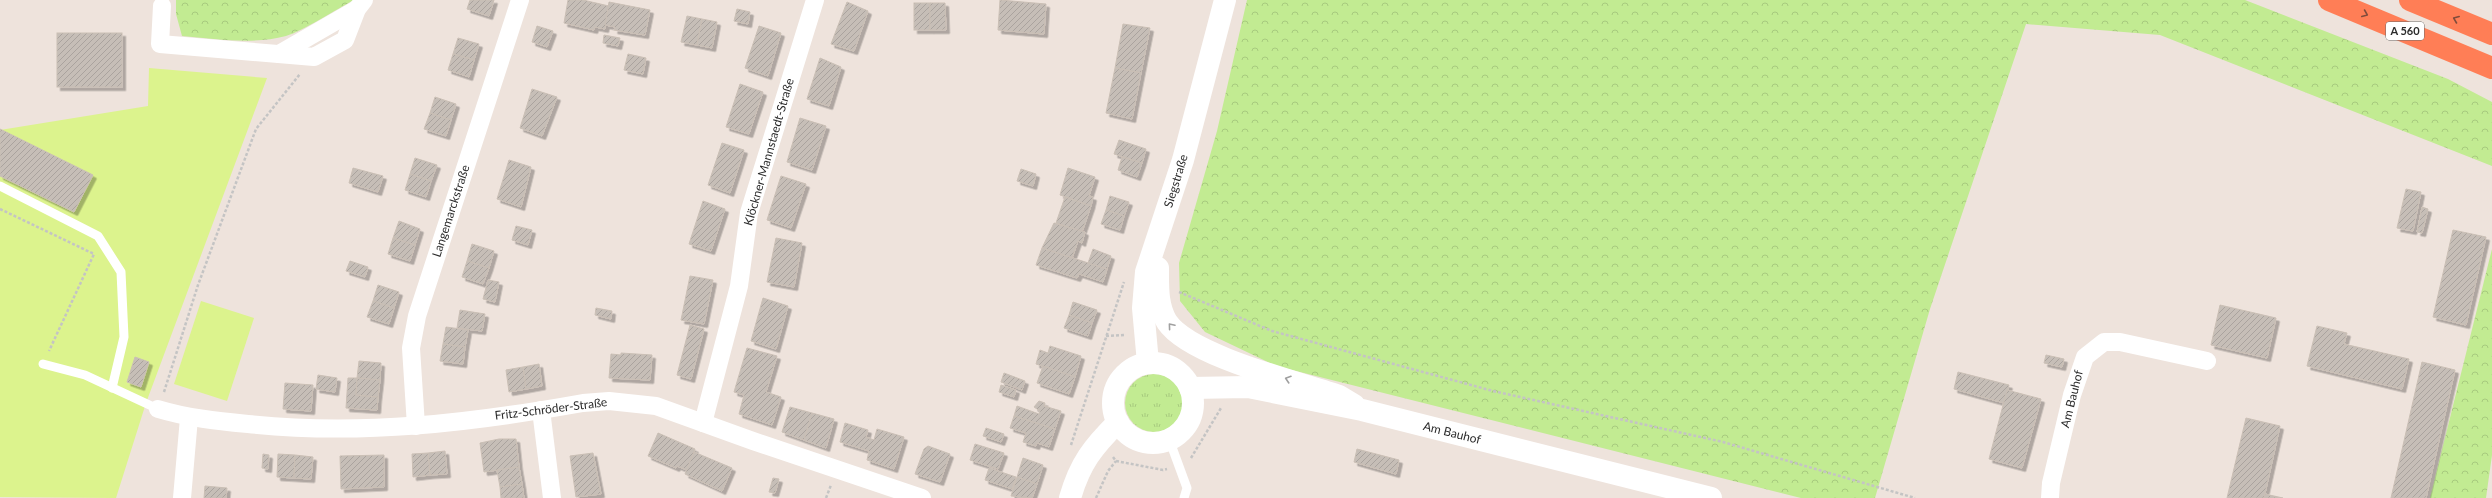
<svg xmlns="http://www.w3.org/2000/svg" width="2492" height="498" font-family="Lato,sans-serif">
  <defs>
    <pattern id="grass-tufts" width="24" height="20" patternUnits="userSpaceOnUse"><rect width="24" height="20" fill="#c2eb92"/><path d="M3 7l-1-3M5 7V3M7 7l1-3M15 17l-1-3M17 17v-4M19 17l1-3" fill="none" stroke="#a7ca7e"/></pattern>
    <pattern id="forest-crowns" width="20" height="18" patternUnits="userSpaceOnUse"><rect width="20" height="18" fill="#c2eb92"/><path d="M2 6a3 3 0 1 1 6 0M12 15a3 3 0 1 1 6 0" fill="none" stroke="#a7ca7e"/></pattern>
    <pattern id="building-hatch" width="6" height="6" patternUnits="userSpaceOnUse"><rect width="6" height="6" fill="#c6beb7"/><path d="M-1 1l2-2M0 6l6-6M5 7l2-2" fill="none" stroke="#aaa39e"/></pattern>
    <filter id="shadow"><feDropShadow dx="3.5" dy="3.5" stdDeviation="0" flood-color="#0004"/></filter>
  </defs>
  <rect width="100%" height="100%" fill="#eee3dc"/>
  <!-- grass -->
  <circle fill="url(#grass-tufts)" cx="1154" cy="403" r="29"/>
  <!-- forest -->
  <g fill="url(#forest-crowns)">
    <path d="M176 0H354C337 9 303 31 286 36 253 45 216 39 182 36L176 14Z"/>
    <polygon points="1247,0 2245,0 2448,79 2492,102 2492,166 2160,35 2026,24 1930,309 1875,498 1801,498 1276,366 1205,332 1180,301 1179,263 1217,131"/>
    <polygon points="2492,249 2492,455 2486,498 2430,498"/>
  </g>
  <!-- pitch -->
  <g fill="#dcf38d">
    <polygon points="149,68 267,78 146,403 116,498 0,497 0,130 148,106"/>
    <polygon points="201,301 254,318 227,401 174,384"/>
  </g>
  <!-- building -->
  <g fill="url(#building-hatch)" stroke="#cabfb5" filter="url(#shadow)">
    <polygon points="470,0 494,0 489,16 467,9"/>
    <polygon points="568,0 583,0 609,6 605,29 595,27 594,30 564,23"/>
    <polygon points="1000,0 1046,4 1044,34 998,30"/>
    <polygon points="609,2 650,10 645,35 614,30 615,27 605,25"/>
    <polygon points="847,2 868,11 854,51 831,44"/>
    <rect x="914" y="3" width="16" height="27"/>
    <polygon points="930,3 945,3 946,30 930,30"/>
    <polygon points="737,9 750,12 748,24 734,21"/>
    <polygon points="687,16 702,19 697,45 681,42"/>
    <polygon points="702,19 717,22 712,48 697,45"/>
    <polygon points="1123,24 1150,28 1141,73 1115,68"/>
    <polygon points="537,26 553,31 547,47 532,42"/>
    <polygon points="759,26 781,33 768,76 745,68"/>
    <rect x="57" y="33" width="65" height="54"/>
    <polygon points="604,35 620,38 618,46 603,43"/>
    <polygon points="458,38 479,44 474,60 453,54"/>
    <polygon points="453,54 474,60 469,77 448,70"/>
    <polygon points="628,54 646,58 643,74 624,70"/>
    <polygon points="820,58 841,67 829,106 807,99"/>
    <polygon points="1115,68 1141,73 1132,119 1106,113"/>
    <polygon points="740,84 763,92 749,134 726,127"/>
    <polygon points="532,89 557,97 542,136 520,128"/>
    <polygon points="435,97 456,104 451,120 430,113"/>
    <polygon points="430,113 451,120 446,136 424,129"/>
    <polygon points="800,118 826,126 812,170 787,162"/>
    <polygon points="0,129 93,175 74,212 0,176"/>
    <polygon points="1119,140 1146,149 1142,163 1114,154"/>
    <polygon points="722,143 744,150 730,193 708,185"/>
    <polygon points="1122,157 1142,163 1137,177 1118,170"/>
    <polygon points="415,158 437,165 431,181 410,174"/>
    <polygon points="509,160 531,167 521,207 497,199"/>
    <polygon points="353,168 383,176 378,192 349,183"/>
    <polygon points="1068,168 1095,177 1089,196 1093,197 1091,206 1060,195"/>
    <polygon points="1021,169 1036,174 1033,186 1017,181"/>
    <polygon points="410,174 431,181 426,197 405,190"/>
    <polygon points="781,176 806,184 791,228 767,220"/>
    <polygon points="2406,189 2421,192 2413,231 2397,228"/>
    <polygon points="1110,196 1129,202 1124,216 1106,210"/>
    <polygon points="1065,197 1091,206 1082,232 1056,223"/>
    <polygon points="703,201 725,209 711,251 689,244"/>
    <polygon points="2422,207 2428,209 2422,233 2417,232"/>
    <polygon points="1106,210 1124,216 1120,230 1101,224"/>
    <polygon points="399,221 420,229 415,245 393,238"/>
    <polygon points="1054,223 1085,232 1082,243 1078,241 1072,258 1042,248"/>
    <polygon points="516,226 532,230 528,245 512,240"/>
    <polygon points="2453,230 2486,237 2466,325 2433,317"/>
    <polygon points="393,238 415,245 410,261 388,254"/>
    <polygon points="776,238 802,243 794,287 767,282"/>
    <polygon points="472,244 494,251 489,268 467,261"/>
    <polygon points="1042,248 1107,269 1103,282 1079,274 1077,278 1036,265"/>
    <polygon points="1093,249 1111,256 1107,269 1088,263"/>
    <polygon points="350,261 368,267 365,277 346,271"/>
    <polygon points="467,261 489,268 483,284 462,277"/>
    <polygon points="690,276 713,280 704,324 681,320"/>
    <polygon points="488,280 499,282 495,302 483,299"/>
    <polygon points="378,285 399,292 394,308 373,301"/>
    <polygon points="763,298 788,306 776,349 751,341"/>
    <polygon points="373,301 394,308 389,324 367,317"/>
    <polygon points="1073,302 1097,310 1092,323 1069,315"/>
    <polygon points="2220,305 2276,318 2267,358 2211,345"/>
    <polygon points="596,308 612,311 611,319 595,315"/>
    <polygon points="460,310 485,314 482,331 457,328"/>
    <polygon points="1069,315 1092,323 1088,336 1064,328"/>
    <polygon points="690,325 704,329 691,379 677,375"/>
    <polygon points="2317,326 2347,333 2344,344 2409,359 2402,389 2307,366"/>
    <polygon points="446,327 468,330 465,347 443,344"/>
    <polygon points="443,344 465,347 463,364 440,361"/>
    <polygon points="1050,346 1081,356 1075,377 1036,364 1040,350 1048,353"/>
    <polygon points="747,348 777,356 766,392 781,397 772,425 739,414 744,395 734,392"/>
    <polygon points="621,353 652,355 650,380 609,378 611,354 621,355"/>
    <polygon points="2046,355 2064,359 2062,367 2044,363"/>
    <polygon points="135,357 149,362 141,387 127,382"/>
    <polygon points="359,361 381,363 380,380 357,378"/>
    <polygon points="2422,362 2455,370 2426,498 2391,498"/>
    <polygon points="539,364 542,386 526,389 523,367"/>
    <polygon points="1043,366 1075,377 1069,394 1037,383"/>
    <polygon points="523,367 526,389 509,392 506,370"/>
    <polygon points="1958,372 2009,385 2004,403 1954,389"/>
    <polygon points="1004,373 1025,381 1022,390 1001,382"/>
    <polygon points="318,375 337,378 335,392 316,389"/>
    <polygon points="348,378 357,378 356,395 378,397 377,410 346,408"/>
    <polygon points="357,378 380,380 378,397 356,395"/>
    <polygon points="285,383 313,385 311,411 283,409"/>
    <polygon points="1001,385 1016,390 1014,397 999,392"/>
    <polygon points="2007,390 2041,399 2022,468 1989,459"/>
    <polygon points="1039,401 1045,403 1044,406 1061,411 1055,429 1014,416 1017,406 1039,414 1040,411 1034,407"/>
    <polygon points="790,407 812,413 804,440 782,432"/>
    <polygon points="812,413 834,419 826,448 804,440"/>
    <polygon points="1014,416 1055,429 1049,447 1037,443 1036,446 1023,442 1026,433 1010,428"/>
    <polygon points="2246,418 2280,426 2264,498 2227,498"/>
    <polygon points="845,423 868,430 866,437 874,440 877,429 904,437 894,469 867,460 869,451 840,442"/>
    <polygon points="986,428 1004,434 1001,442 983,436"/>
    <polygon points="658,433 695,449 687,470 677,466 676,468 648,456"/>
    <polygon points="499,439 516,439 519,467 484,472 480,443"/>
    <polygon points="975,444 1004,453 998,469 970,460"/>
    <polygon points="928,446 950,454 940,482 915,474 924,449"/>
    <polygon points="1357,449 1399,460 1396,474 1354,462"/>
    <polygon points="445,451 447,474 430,475 428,453"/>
    <polygon points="694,452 732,468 722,491 685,474"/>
    <polygon points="428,453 430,475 413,477 412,454"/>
    <polygon points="593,453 601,494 576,497 570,456"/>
    <polygon points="263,454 269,455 268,469 262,468"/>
    <polygon points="278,454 295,455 294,478 277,477"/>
    <polygon points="295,455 313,457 311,479 294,478"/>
    <polygon points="384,455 384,487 341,489 340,456"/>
    <polygon points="1023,458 1043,465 1037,484 1017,477"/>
    <polygon points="519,467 522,484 500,487 497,470"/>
    <polygon points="989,468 1016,477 1012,489 985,480"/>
    <polygon points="1017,477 1037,484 1032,498 1011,496"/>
    <polygon points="773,478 779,479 775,493 769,492"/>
    <polygon points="522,484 524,498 501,498 500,487"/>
    <polygon points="205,486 227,488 226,498 204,498"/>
    <polygon points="2265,494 2283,498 2264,498"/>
  </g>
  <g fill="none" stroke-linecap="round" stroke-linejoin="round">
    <!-- path -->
    <g stroke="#c4c4c4" stroke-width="2.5" stroke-dasharray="3 2" stroke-linecap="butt">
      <polyline points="0,209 94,254 49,351"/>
      <polyline points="1179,292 1272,331 1493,391 1723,442 1915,498"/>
      <polyline points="1106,336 1126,335"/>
      <polyline points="164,392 198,285 256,129 300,74"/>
      <polyline points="1071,445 1124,282"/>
      <polyline points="1113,457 1116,461 1163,470 1167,469"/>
      <polyline points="1191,458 1221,408"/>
      <polyline points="826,498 831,485"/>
      <polyline points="1096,498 1108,471 1116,461"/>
    </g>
    <!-- service -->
    <g stroke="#fff" stroke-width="9">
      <polyline points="0,186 98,236 121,272 124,337 112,388"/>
      <polyline points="43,364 85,375 158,409"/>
      <polyline points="1169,439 1187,488 1184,498"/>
    </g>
    <!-- minor -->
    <g stroke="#fff" stroke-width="18">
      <polyline points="162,6 160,44 314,57 345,40 357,9 364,0"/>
      <polyline points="279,54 357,9"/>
      <path d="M158 409C188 418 217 421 248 424 361 436 471 423 583 403L609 401 656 406 753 441 922 498"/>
      <polyline points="541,410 552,498"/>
      <polyline points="703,423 739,286 749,213 815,0"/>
      <polyline points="416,426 411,348 417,316 520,0"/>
      <polyline points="182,498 189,418"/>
      <polyline points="2050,498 2051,483 2072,395 2085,357 2104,342 2120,342 2207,361"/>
    </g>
    <!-- tertiary -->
    <g stroke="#fff" stroke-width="22">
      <path d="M1158 268C1158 286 1157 306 1167 322 1190 356 1298 382 1339 396L1354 405"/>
      <polyline points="1148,363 1143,308 1146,272 1183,160 1225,0"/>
    </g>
    <!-- secondary -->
    <g stroke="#fff" stroke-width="22">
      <circle cx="1153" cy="403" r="40"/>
      <polyline points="1190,388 1248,387 1362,410 1711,498"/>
      <path d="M1070 498C1080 463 1093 447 1118 422"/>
    </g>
    <!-- motorway -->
    <g stroke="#ff7e56" stroke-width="22">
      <polyline points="2329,0 2492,68"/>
      <polyline points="2410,0 2492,34"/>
    </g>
  </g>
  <!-- one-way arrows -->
  <defs><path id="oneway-chevron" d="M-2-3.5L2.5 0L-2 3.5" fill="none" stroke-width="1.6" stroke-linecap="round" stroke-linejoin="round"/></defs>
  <g stroke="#804c3c">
    <use href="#oneway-chevron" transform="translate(2365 14) rotate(23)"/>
    <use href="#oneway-chevron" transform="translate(2456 19) rotate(-158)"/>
  </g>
  <g stroke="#a0a0a0">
    <use href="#oneway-chevron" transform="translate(1171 326) rotate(-130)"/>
    <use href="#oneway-chevron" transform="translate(1288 379) rotate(-162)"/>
  </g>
  <g text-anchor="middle" stroke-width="4" stroke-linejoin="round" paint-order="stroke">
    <!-- shield labels -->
    <rect fill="#fff" stroke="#6b6b6b" stroke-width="1" x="2386" y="22" width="38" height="18" rx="3"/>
    <g font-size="11" font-weight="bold" fill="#2b2b2b">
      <text x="2405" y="35">A 560</text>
    </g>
    <!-- street labels -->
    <g font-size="12" fill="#2b2b2b" stroke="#fff">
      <text transform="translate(769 152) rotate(-74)" y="4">Klöckner-Mannstaedt-Straße</text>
      <text transform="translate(1176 181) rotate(-73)" y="4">Siegstraße</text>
      <text transform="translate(451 211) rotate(-72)" y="4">Langemarckstraße</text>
      <text transform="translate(2072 399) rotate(-76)" y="4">Am Bauhof</text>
      <text transform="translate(551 409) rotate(-7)" y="4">Fritz-Schröder-Straße</text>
      <text transform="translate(1452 433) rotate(14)" y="4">Am Bauhof</text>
    </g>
  </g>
</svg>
